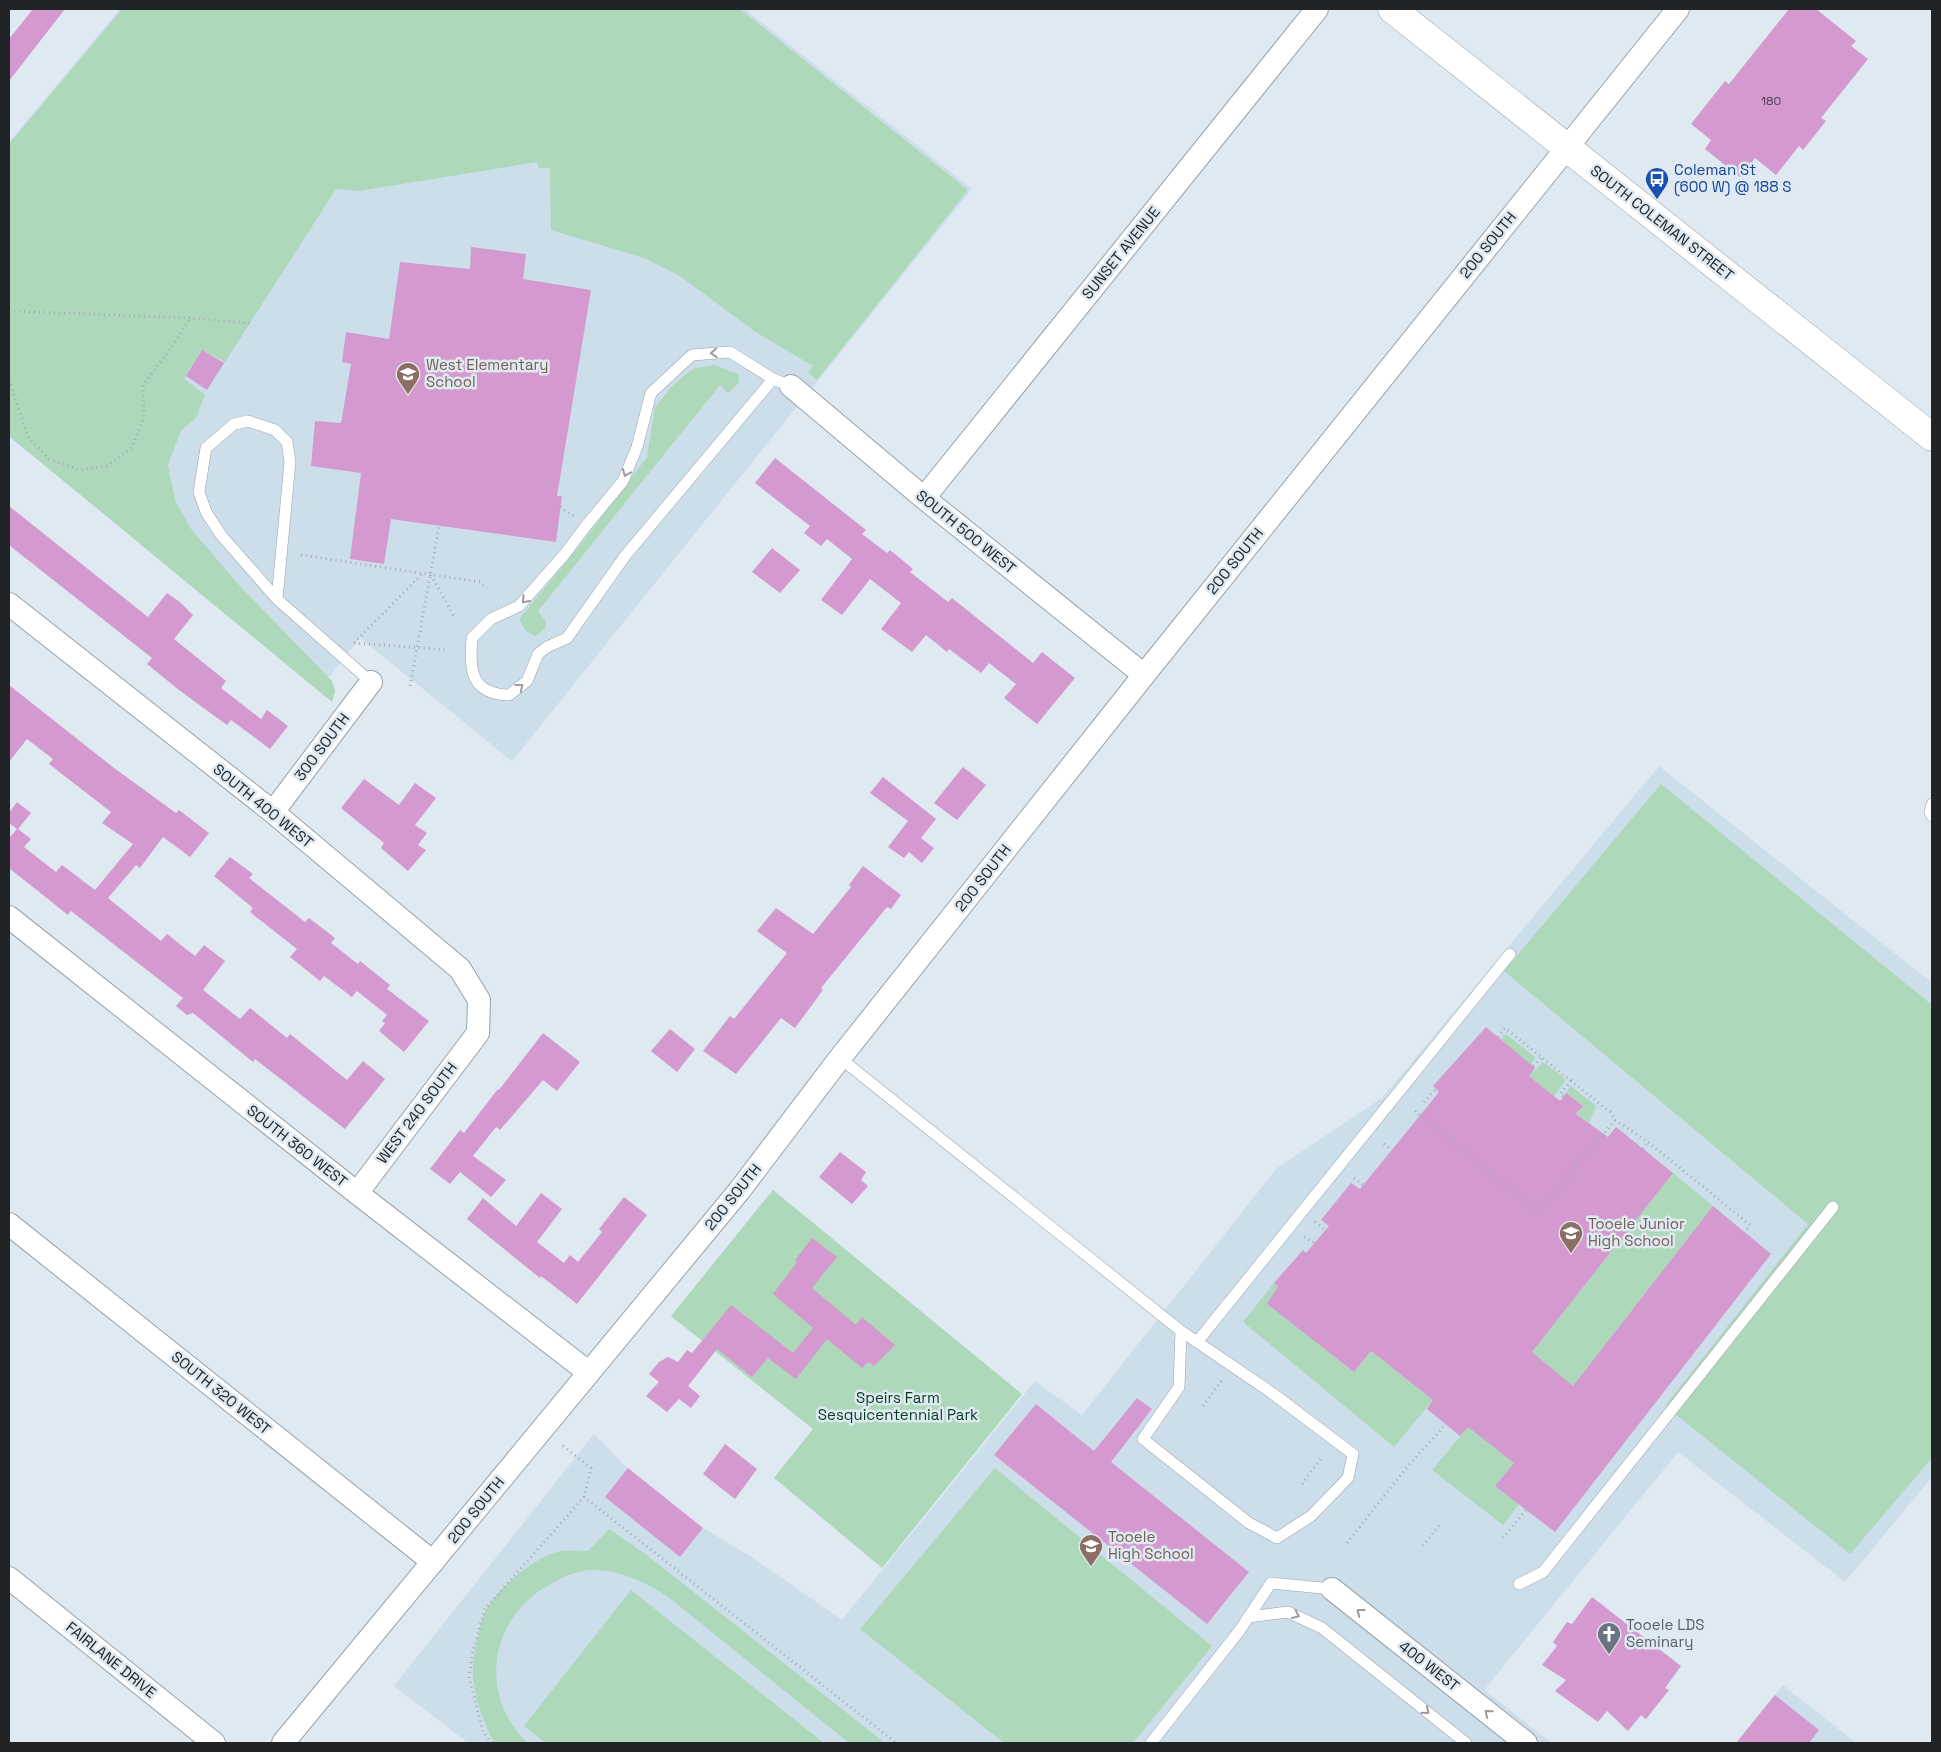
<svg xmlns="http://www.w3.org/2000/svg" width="1941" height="1752" font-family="'Space Grotesk',sans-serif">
  <rect width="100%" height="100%" fill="#dee9f1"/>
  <!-- built -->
  <g fill="#cddeeb">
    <polygon points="120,9 745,9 972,189 512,761 360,638 320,688 9,437 9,142"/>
    <polygon points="1659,766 1932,983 1932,1477 1845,1582 1678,1452 1484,1690 1552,1743 468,1743 394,1686 594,1434 628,1469 703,1528 750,1556 842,1620 1035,1381 1082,1415 1277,1168 1382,1098"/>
    <polygon points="1783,1685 1856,1743 1736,1743"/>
  </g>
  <!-- green -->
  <g fill="#add8b9">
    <polygon points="122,9 740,9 968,190 817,380 808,372 813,366 754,331 680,276 644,258 551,230 550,168 539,168 537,162 359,191 336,189 225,362 202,350 184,379 205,395 196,418 181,430 168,465 175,500 191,529 239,585 332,681 335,691 332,702 9,436 9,144"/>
    <polygon points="715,365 738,374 739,383 728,393 720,385 538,611 546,622 545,629 535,636 526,631 519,619 581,544 647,457 655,407 675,383 694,368"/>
    <polygon points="1661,784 1932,1005 1932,1458 1850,1554 1665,1406 1808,1224 1504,971"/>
    <polygon points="1504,1035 1507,1035 1535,1057 1531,1065 1518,1054 1497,1051 1504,1042 1501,1039"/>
    <polygon points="1543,1062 1563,1077 1565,1081 1554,1096 1529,1076"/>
    <polygon points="1571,1086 1596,1106 1589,1123 1577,1114 1583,1106 1566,1093"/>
    <polygon points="1673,1173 1713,1206 1573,1386 1532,1352"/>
    <polygon points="773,1190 1022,1394 882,1568 774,1478 813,1429 671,1316"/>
    <polygon points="1274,1283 1278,1286 1267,1304 1354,1372 1371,1351 1433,1400 1394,1447 1243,1322"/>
    <polygon points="1468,1427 1514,1463 1495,1486 1519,1504 1503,1525 1432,1470"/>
    <polygon points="995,1468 1212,1646 1133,1743 1004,1743 860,1629"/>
    <path d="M609 1529 644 1553 885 1743H849L667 1596C645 1582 622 1571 596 1570 580 1569 562 1577 549 1585 489 1618 478 1694 527 1743H494C485 1724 474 1699 473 1677 472 1662 479 1623 486 1610 499 1587 535 1556 561 1551 569 1550 579 1551 588 1551Z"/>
    <polygon points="631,1590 824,1743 546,1743 524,1726"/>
  </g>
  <!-- building -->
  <g fill="#d499cf">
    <polygon points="33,9 65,9 9,81 9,39"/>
    <polygon points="1789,9 1816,9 1856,41 1851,46 1868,59 1821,118 1826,121 1803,150 1799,146 1776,175 1755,158 1740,177 1705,149 1711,140 1691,124 1725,81 1729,84"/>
    <polygon points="471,247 526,254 523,279 591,290 557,496 562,496 556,542 391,519 384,564 350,559 361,473 311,466 315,421 341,423 351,364 342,362 346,332 389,339 400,262 470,269"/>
    <polygon points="202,350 224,363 207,390 186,376"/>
    <polygon points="775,458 866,530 862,534 887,553 890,550 913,569 910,572 948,602 952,598 1033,663 1042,652 1075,678 1037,724 1004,698 1016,684 989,663 981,673 949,649 947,652 926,635 912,652 881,629 901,603 870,579 842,615 821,600 852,559 827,539 821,546 804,533 810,526 755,483"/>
    <polygon points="9,506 148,617 167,593 180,602 193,615 174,639 226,681 221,688 261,719 267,710 288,726 270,749 231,720 227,725 179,690 147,664 152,658 9,545"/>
    <polygon points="772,548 800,570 780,593 752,572"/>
    <polygon points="9,685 114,768 176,813 179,810 209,833 190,857 163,837 140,868 136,865 108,898 161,941 167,934 195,956 204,945 225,961 203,990 240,1019 250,1008 287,1038 290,1034 347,1080 363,1061 385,1079 345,1129 255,1059 253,1062 193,1013 187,1015 176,1006 183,998 71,911 68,915 9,868 9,836 10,837 17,829 9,823 9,813 17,802 31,813 18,829 31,839 24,847 56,872 62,865 95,890 133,844 102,823 111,812 49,764 53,759 27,739 9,762"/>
    <polygon points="963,767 986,785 957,820 934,803"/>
    <polygon points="883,777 936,819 921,838 934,848 922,863 909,852 904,858 888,847 908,821 870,793"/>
    <polygon points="364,779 399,805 415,783 436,798 415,825 427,833 418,845 426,850 408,871 381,848 384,843 341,808"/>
    <polygon points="230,857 253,874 249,878 305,922 309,918 335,938 331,943 358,964 360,961 390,985 387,989 429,1021 404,1052 379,1031 385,1023 382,1021 387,1015 357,991 352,997 324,976 320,981 290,957 297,949 250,912 253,908 214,876"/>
    <polygon points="863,866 901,895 891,909 887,907 821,988 823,990 795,1028 781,1018 736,1074 703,1051 730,1016 734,1019 787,953 757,931 776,908 813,934 851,887 849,885"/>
    <polygon points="1486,1027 1535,1068 1529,1076 1560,1101 1566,1093 1583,1106 1576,1114 1608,1137 1616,1127 1673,1173 1532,1352 1573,1386 1713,1206 1771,1254 1555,1532 1495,1486 1514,1463 1468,1427 1460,1436 1427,1409 1433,1400 1371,1351 1354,1372 1267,1304 1278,1286 1274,1283 1303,1250 1306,1253 1329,1226 1321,1220 1351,1183 1360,1189 1439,1092 1433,1086"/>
    <polygon points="670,1029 695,1049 677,1072 651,1051"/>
    <polygon points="543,1033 580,1062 557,1091 543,1080 500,1130 496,1127 473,1156 506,1180 491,1197 460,1172 450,1184 430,1169 460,1130 464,1133 498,1089 499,1090"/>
    <polygon points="840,1152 866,1172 861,1180 868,1186 852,1204 819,1177"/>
    <polygon points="541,1193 562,1209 537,1242 564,1263 570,1255 578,1262 602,1232 599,1229 624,1197 647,1215 577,1304 541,1276 540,1278 467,1219 483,1198 516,1226"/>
    <polygon points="812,1238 837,1257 812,1288 856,1325 862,1317 895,1345 874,1366 868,1362 862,1368 827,1339 796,1379 768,1358 752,1377 717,1349 688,1386 700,1396 691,1408 679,1399 667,1412 646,1396 659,1382 649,1374 659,1362 668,1357 678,1362 687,1350 692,1353 731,1305 793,1353 813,1328 773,1294 797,1262 795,1260"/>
    <polygon points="1137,1398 1152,1409 1111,1462 1249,1572 1207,1624 994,1455 1036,1404 1094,1451"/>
    <polygon points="725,1444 757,1469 735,1499 703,1474"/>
    <polygon points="628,1468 703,1528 680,1557 605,1497"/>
    <polygon points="1592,1597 1681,1666 1665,1688 1669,1690 1646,1719 1641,1715 1628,1731 1607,1711 1598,1722 1555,1691 1566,1680 1542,1665 1557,1646 1553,1642 1567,1622 1572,1624"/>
    <polygon points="1775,1695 1819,1730 1809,1743 1736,1743"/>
  </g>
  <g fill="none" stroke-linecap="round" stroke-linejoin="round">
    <!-- lane casing -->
    <g stroke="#98a2a9" stroke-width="12">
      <g id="lane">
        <path d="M773 379 730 352 692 355 651 393 637 447 623 481 585 527 564 555 519 606 491 619 472 638C469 670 471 694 509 695L527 681 538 654 547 647 567 638 625 556 773 379 791 386"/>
        <polyline points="277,599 290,462 287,442 275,430 248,421 234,424 206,448 199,492 206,512 221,535 277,599 371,682"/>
        <polyline points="1932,804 1930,812 1932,816"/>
        <polyline points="840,1058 1181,1331 1272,1393 1353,1454 1348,1478 1311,1516 1277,1538 1249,1523 1143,1439 1179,1387 1181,1331"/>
        <polyline points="1197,1342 1510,954"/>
        <polyline points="1519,1584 1543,1572 1833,1207"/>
        <polyline points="1248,1617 1288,1612 1322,1628 1466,1743"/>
        <polyline points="1151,1743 1240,1630 1271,1583 1332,1589"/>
      </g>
    </g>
    <!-- street casing -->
    <g stroke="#98a2a9" stroke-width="24">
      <g id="street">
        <polyline points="791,386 924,498 1144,675"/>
        <polyline points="924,498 1317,9"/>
        <polyline points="9,604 273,812 460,969 479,1000 478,1033 357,1193"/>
        <polyline points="273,812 371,682"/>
        <polyline points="9,917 357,1193 588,1372"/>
        <polyline points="9,1224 433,1562"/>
        <polyline points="9,1578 214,1743"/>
        <polyline points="1332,1589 1526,1743"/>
        <polyline points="283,1743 739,1191 840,1058 1144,675 1678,9"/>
      </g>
    </g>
    <!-- secondary casing -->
    <g stroke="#98a2a9" stroke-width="29">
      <polyline id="secondary" points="1392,9 1932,437"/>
    </g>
    <!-- path -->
    <g stroke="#a4adb3" stroke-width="3" stroke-dasharray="1 4" stroke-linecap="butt">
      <polyline points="9,311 190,318 250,323"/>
      <polyline points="9,380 28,437 49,459 79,470 107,466 132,447 144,418 143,385 174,344 190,318"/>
      <polyline points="560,507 574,516"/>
      <polyline points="301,555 480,582 486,589"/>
      <polyline points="431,575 455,618"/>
      <polyline points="354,643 422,574"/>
      <polyline points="354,643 448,650"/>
      <polyline points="410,686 439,527"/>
      <polyline points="1498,1037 1505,1028 1571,1081"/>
      <polyline points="1533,1066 1541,1058"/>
      <polyline points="1563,1096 1560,1094 1571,1081 1610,1112 1615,1120 1576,1167"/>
      <polyline points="1424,1102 1436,1089"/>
      <polyline points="1415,1111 1538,1212 1576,1167 1573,1165"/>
      <polyline points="1615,1120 1648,1142 1750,1225 1744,1233"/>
      <polyline points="1384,1144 1392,1150"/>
      <polyline points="1643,1149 1648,1142"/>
      <polyline points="1354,1178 1363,1185"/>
      <polyline points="1315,1222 1325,1230"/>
      <polyline points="1304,1237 1315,1243"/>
      <polyline points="1203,1406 1223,1379"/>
      <polyline points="563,1446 591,1468 584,1497"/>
      <polyline points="1302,1484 1322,1457"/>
      <polyline points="1503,1538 1526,1510"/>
      <polyline points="1347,1543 1408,1466 1446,1424"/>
      <polyline points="1423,1546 1440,1524"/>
      <polyline points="492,1743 483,1732 469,1677 473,1650 485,1609 584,1497 896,1743"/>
    </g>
    <!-- lane -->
    <use href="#lane" stroke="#fff" stroke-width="11"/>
    <!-- street -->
    <use href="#street" stroke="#fff" stroke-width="22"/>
    <!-- secondary -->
    <use href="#secondary" stroke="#fff" stroke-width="28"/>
  </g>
  <!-- one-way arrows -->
  <defs><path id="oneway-chevron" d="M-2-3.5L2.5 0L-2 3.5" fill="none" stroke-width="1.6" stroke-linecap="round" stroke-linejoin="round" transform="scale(1.25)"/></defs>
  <g stroke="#9b9c9e">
    <use href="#oneway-chevron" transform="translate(714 353) rotate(176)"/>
    <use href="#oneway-chevron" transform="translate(626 473) rotate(113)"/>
    <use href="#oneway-chevron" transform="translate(525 600) rotate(132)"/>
    <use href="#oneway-chevron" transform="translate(520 687) rotate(-38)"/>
    <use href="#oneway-chevron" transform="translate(1360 1612) rotate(-142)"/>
    <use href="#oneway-chevron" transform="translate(1296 1615) rotate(25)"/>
    <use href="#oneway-chevron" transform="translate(1426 1711) rotate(39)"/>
    <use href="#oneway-chevron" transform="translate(1488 1713) rotate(-141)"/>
  </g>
  <!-- icons -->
  <defs>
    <g id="bus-pin" transform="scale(1.25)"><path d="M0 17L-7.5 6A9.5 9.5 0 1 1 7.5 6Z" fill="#1a4fb4" stroke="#dee9f1"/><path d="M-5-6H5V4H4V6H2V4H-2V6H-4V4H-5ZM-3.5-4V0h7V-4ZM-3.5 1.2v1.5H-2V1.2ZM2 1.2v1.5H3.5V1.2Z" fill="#fff"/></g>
    <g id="school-pin" transform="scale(1.25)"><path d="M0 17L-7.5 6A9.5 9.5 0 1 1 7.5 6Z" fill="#8d6e63" stroke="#dee9f1"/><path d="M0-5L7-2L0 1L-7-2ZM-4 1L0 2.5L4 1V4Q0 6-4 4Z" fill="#fff"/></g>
    <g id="church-pin" transform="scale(1.25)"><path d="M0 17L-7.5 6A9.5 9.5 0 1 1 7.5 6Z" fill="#6b7280" stroke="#dee9f1"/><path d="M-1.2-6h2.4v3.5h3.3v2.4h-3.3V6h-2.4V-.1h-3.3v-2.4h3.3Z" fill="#fff"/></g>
  </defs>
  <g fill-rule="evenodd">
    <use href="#bus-pin" x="1657" y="179"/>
    <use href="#school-pin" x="408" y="374"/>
    <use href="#school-pin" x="1571" y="1233"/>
    <use href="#school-pin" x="1091" y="1546"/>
    <use href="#church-pin" x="1609" y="1634"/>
  </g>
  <g text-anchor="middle" stroke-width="5" stroke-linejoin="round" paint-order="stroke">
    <!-- number labels -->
    <g font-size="12" fill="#4d4151">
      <text x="1771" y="105">180</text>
    </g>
    <!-- transit labels -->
    <g font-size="15" fill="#164399" stroke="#dee9f1" text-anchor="start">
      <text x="1674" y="175">Coleman St<tspan x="1674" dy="17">(600 W) @ 188 S</tspan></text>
    </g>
    <!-- street labels -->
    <g font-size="15" fill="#202427" stroke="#dee9f1">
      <text transform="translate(1662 223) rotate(38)" y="5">SOUTH COLEMAN STREET</text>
      <text transform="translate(1488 245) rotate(-51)" y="5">200 SOUTH</text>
      <text transform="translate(1121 253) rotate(-51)" y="5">SUNSET AVENUE</text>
      <text transform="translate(966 532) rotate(39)" y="5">SOUTH 500 WEST</text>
      <text transform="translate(1235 561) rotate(-51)" y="5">200 SOUTH</text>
      <text transform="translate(322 747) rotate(-53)" y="5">300 SOUTH</text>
      <text transform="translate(263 806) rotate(39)" y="5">SOUTH 400 WEST</text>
      <text transform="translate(983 878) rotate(-52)" y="5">200 SOUTH</text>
      <text transform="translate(417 1113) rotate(-53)" y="5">WEST 240 SOUTH</text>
      <text transform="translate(297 1146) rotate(38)" y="5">SOUTH 360 WEST</text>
      <text transform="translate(733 1197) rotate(-51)" y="5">200 SOUTH</text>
      <text transform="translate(221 1393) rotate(39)" y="5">SOUTH 320 WEST</text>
      <text transform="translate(476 1510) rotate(-51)" y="5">200 SOUTH</text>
      <text transform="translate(111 1660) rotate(39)" y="5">FAIRLANE DRIVE</text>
      <text transform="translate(1429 1666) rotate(38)" y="5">400 WEST</text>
    </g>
    <!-- education labels -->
    <g font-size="15" fill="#785e54" stroke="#dee9f1" text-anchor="start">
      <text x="426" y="370">West Elementary<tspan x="426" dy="17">School</tspan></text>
      <text x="1588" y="1229">Tooele Junior<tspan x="1588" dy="17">High School</tspan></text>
      <text x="1108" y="1542">Tooele<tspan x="1108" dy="17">High School</tspan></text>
    </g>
    <!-- park labels -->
    <g font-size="15" fill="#053e1f" stroke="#dee9f1">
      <text x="898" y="1403">Speirs Farm<tspan x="898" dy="17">Sesquicentennial Park</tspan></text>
    </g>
    <!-- worship labels -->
    <g font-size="15" fill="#5b616d" stroke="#dee9f1" text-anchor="start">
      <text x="1626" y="1630">Tooele LDS<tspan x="1626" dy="17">Seminary</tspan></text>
    </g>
  </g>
  <!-- border -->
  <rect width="1941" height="1752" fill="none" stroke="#202427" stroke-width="20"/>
</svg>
